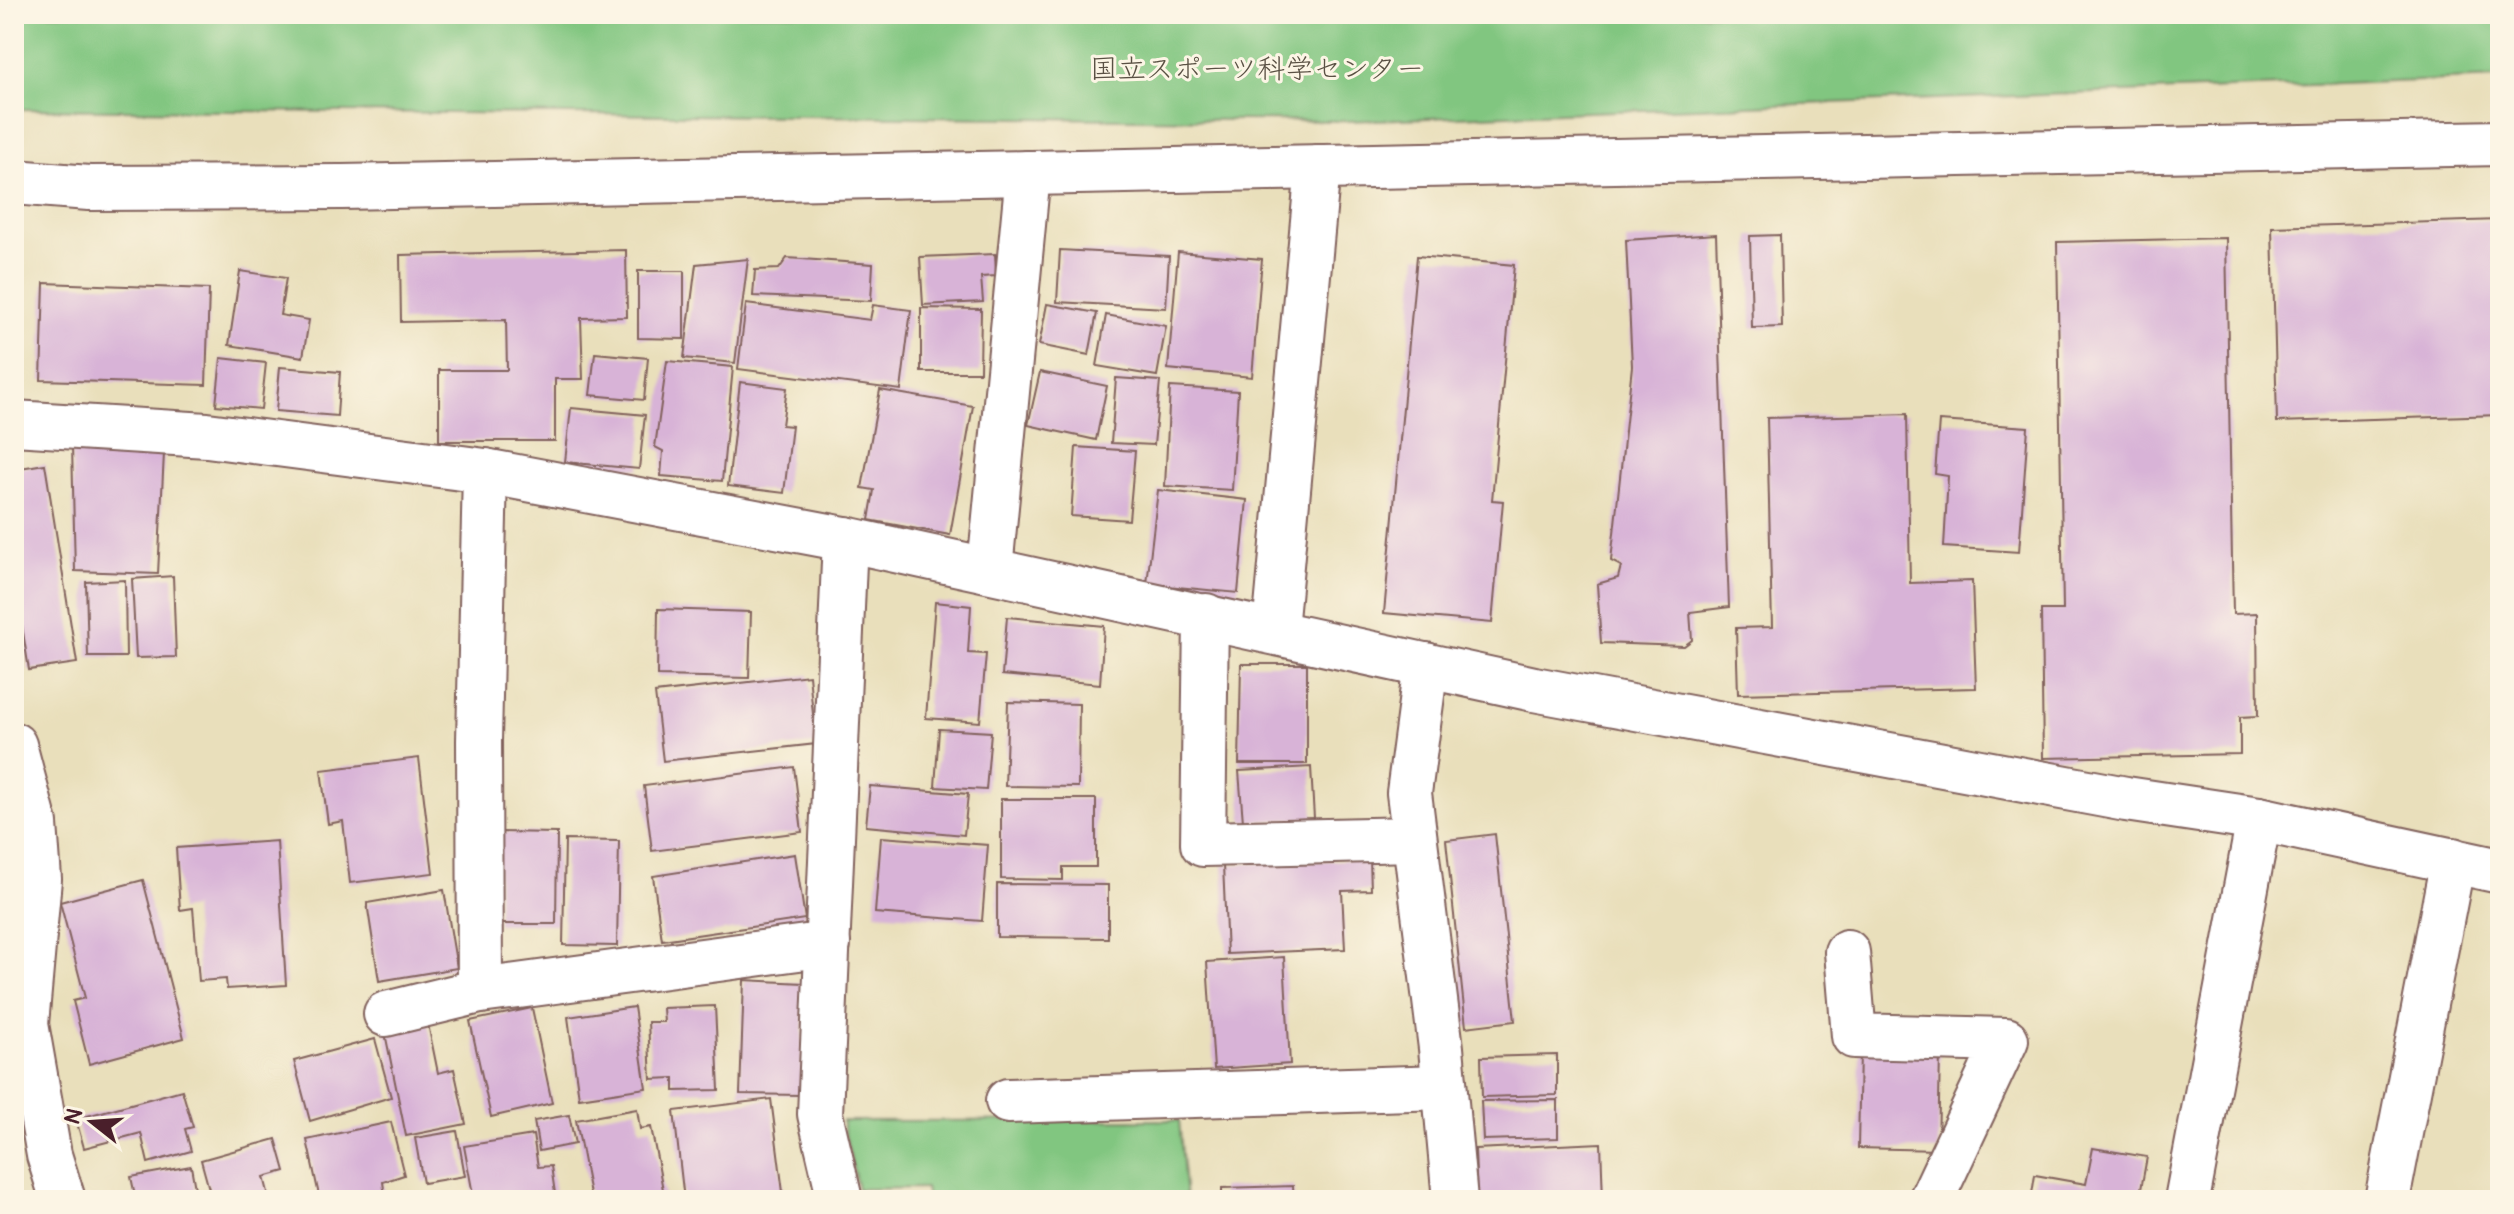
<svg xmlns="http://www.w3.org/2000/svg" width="2514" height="1214" font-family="Pangolin,'Klee One',sans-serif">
  <rect width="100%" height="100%" fill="#fcf5e5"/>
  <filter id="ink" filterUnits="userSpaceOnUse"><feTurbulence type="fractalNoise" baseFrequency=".0125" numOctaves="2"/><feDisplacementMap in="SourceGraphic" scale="16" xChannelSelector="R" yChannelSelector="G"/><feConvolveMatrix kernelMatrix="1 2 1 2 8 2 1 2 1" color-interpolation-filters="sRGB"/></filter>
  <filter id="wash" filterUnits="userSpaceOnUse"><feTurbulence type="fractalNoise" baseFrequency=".006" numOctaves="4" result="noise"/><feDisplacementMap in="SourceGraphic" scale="32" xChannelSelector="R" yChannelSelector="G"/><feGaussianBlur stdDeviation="1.8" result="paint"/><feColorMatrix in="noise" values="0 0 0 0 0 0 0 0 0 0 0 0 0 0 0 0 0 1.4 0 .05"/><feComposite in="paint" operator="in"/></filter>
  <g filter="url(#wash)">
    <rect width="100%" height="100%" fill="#e9dfbb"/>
    <!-- green -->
    <g fill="#81c680" stroke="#667256" stroke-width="2">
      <polygon points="14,14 2500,14 2500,78 1347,121 14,109"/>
      <polygon points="1179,1120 1186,1200 927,1200 925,1188 858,1189 842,1121"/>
    </g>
    <g id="blocks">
      <!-- building -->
      <g fill="#d8b3d7">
        <polygon points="2500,220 2500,415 2277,422 2272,227"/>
        <polygon points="1716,234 1729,607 1690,612 1692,640 1684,646 1601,643 1597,584 1618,578 1621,566 1611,561 1632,366 1626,240"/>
        <polygon points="1780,235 1782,327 1752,328 1750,236"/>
        <polygon points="2226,238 2233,614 2257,613 2258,716 2240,717 2240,754 2043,758 2041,610 2063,610 2057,242"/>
        <polygon points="626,250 627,317 581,318 583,379 555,379 555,441 439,441 439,370 507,370 506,320 401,322 400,255"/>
        <polygon points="1060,250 1169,256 1166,308 1057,302"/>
        <polygon points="1178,252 1262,259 1252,377 1168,369"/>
        <polygon points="995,254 996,276 981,277 983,302 923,305 920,257"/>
        <polygon points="1417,256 1514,265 1492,500 1503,501 1492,623 1384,613"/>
        <polygon points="787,258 873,264 871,301 753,296 755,270 779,269"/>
        <polygon points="748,259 735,363 684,358 696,264"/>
        <polygon points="240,271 286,278 280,315 309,320 303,357 229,345"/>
        <polygon points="638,271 684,271 684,339 638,338"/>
        <polygon points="44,283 209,289 206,385 41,380"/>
        <polygon points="746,304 870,320 873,305 911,310 901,390 738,369"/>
        <polygon points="1047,304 1097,313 1089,355 1039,345"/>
        <polygon points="921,308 981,309 980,372 921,372"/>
        <polygon points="1106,315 1166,326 1157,376 1097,366"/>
        <polygon points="595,353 648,358 644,400 590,395"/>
        <polygon points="221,358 266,363 261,409 216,405"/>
        <polygon points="667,361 733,367 722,481 661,476 663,451 655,447"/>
        <polygon points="280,367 340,372 337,416 276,411"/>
        <polygon points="1040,372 1107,386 1096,440 1028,425"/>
        <polygon points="1116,378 1160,381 1154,445 1111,443"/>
        <polygon points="740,382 787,388 782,425 792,426 784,493 728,486"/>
        <polygon points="1170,387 1238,391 1232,490 1165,486"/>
        <polygon points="880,390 973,406 950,535 869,520 874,490 862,488"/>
        <polygon points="571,408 645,415 639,469 565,462"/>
        <polygon points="1907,414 1910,583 1972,581 1976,688 1738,694 1736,628 1772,627 1767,418"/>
        <polygon points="1939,421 2028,427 2019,552 1944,547 1948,476 1935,474"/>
        <polygon points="72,445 164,453 158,574 75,571"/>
        <polygon points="1076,447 1135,451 1129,520 1071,516"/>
        <polygon points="45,464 77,663 29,670 14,575 17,521 14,469"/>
        <polygon points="1158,490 1247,500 1238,593 1147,584"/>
        <polygon points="173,576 176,657 136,658 132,579"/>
        <polygon points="125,580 126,657 88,657 86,582"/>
        <polygon points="935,602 971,606 968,653 986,654 980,722 926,718"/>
        <polygon points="658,609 751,612 749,678 657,676"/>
        <polygon points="1007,617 1104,626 1100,684 1002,675"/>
        <polygon points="1241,664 1307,664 1307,764 1239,764"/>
        <polygon points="809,675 816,744 663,761 655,693"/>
        <polygon points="1008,702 1079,704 1078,787 1005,786"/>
        <polygon points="939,729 991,732 986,790 935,787"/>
        <polygon points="419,758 433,873 350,883 343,821 328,824 321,770"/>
        <polygon points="794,767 802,832 652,851 644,786"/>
        <polygon points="1311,767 1314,818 1243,822 1239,771"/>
        <polygon points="870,786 968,794 964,835 866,826"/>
        <polygon points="1001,799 1096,799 1096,867 1063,867 1063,880 1001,879"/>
        <polygon points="498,832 557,833 556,924 498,924"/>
        <polygon points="1495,834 1515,1021 1466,1027 1446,840"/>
        <polygon points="881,837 988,845 982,921 875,913"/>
        <polygon points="565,840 619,841 617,946 563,945"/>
        <polygon points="277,841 286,985 227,989 226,979 199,981 193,908 180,910 176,848"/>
        <polygon points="795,854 805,919 662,940 653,876"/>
        <polygon points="1370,859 1371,890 1342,891 1345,949 1227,954 1223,865"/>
        <polygon points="143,880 184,1038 89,1064 73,1001 85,998 60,902"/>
        <polygon points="997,884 1108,885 1108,938 997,937"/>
        <polygon points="444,890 457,968 379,981 367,903"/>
        <polygon points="1284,957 1290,1064 1214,1069 1207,962"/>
        <polygon points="744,980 804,983 801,1095 740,1094"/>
        <polygon points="715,1006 719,1090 674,1091 674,1078 651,1079 648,1022 664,1022 663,1008"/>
        <polygon points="634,1007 646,1088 579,1098 568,1017"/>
        <polygon points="532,1008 552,1103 491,1117 470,1021"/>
        <polygon points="428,1024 438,1073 454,1069 466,1124 406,1136 385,1033"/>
        <polygon points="375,1039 391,1097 310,1121 294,1061"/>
        <polygon points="1860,1051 1940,1053 1938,1150 1858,1148"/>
        <polygon points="1557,1055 1557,1095 1482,1097 1481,1057"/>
        <polygon points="182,1090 193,1127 185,1129 191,1151 148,1163 141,1133 84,1148 76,1119"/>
        <polygon points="771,1099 784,1200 684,1200 674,1111"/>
        <polygon points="1558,1100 1558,1138 1483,1140 1481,1101"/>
        <polygon points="637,1109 640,1129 651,1127 665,1200 591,1200 576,1120"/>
        <polygon points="569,1115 575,1144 539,1151 534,1121"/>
        <polygon points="391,1122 404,1175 383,1182 385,1196 320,1200 307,1140"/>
        <polygon points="457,1131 465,1176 423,1183 415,1138"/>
        <polygon points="533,1135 538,1167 551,1166 556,1200 474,1200 464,1146"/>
        <polygon points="276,1139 285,1171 264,1177 270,1200 212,1200 201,1160"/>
        <polygon points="1601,1143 1603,1200 1477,1200 1475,1149"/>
        <polygon points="2093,1148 2147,1157 2139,1200 2031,1200 2035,1175 2086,1184"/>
        <polygon points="191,1166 197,1200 136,1200 131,1177"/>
        <polygon points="1293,1186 1294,1200 1222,1200 1222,1188"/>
      </g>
    </g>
  </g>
  <g filter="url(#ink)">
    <use href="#blocks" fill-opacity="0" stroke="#82625d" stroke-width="2"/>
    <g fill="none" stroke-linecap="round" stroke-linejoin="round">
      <!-- minor casing -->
      <g stroke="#82625d" stroke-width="48">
        <g id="minor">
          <polyline points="14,182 89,188 342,187 2500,143"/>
          <polyline points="14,423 207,435 485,471 845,539 1534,689 2126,799 2259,819 2500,871"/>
          <polyline points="990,569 1028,173"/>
          <polyline points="1206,616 1203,844 1414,839"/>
          <polyline points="1275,630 1318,167"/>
          <polyline points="1426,665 1409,793 1441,1048 1455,1200"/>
          <polyline points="14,745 35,824 39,879 26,1024 49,1155 63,1200"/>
          <polyline points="1847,952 1854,1036 2006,1040 1931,1200"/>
          <polyline points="480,991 479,741 485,471"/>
          <polyline points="386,1014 480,991 828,944"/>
          <polyline points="1008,1101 1443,1087"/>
          <polyline points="840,1200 820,1114 845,539"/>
          <polyline points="2187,1200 2259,819"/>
          <polyline points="2387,1200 2453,860"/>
        </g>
      </g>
      <!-- minor -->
      <use href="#minor" stroke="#fff" stroke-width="44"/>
    </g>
  </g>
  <g text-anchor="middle" stroke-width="6" stroke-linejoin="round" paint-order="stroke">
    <!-- park labels -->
    <g font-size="28" fill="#5a5144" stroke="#fcf5e5">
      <text x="1257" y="78">国立スポーツ科学センター</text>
    </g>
  </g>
  <!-- margin -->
  <rect width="2514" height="1214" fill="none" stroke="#fcf5e5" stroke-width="48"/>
  <!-- north arrow -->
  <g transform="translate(92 1122) rotate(287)" stroke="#fcf5e5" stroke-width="6" paint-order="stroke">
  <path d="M0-6L14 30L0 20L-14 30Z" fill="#4a1f2b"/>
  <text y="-12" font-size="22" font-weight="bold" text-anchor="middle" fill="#4a1f2b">N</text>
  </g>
</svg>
